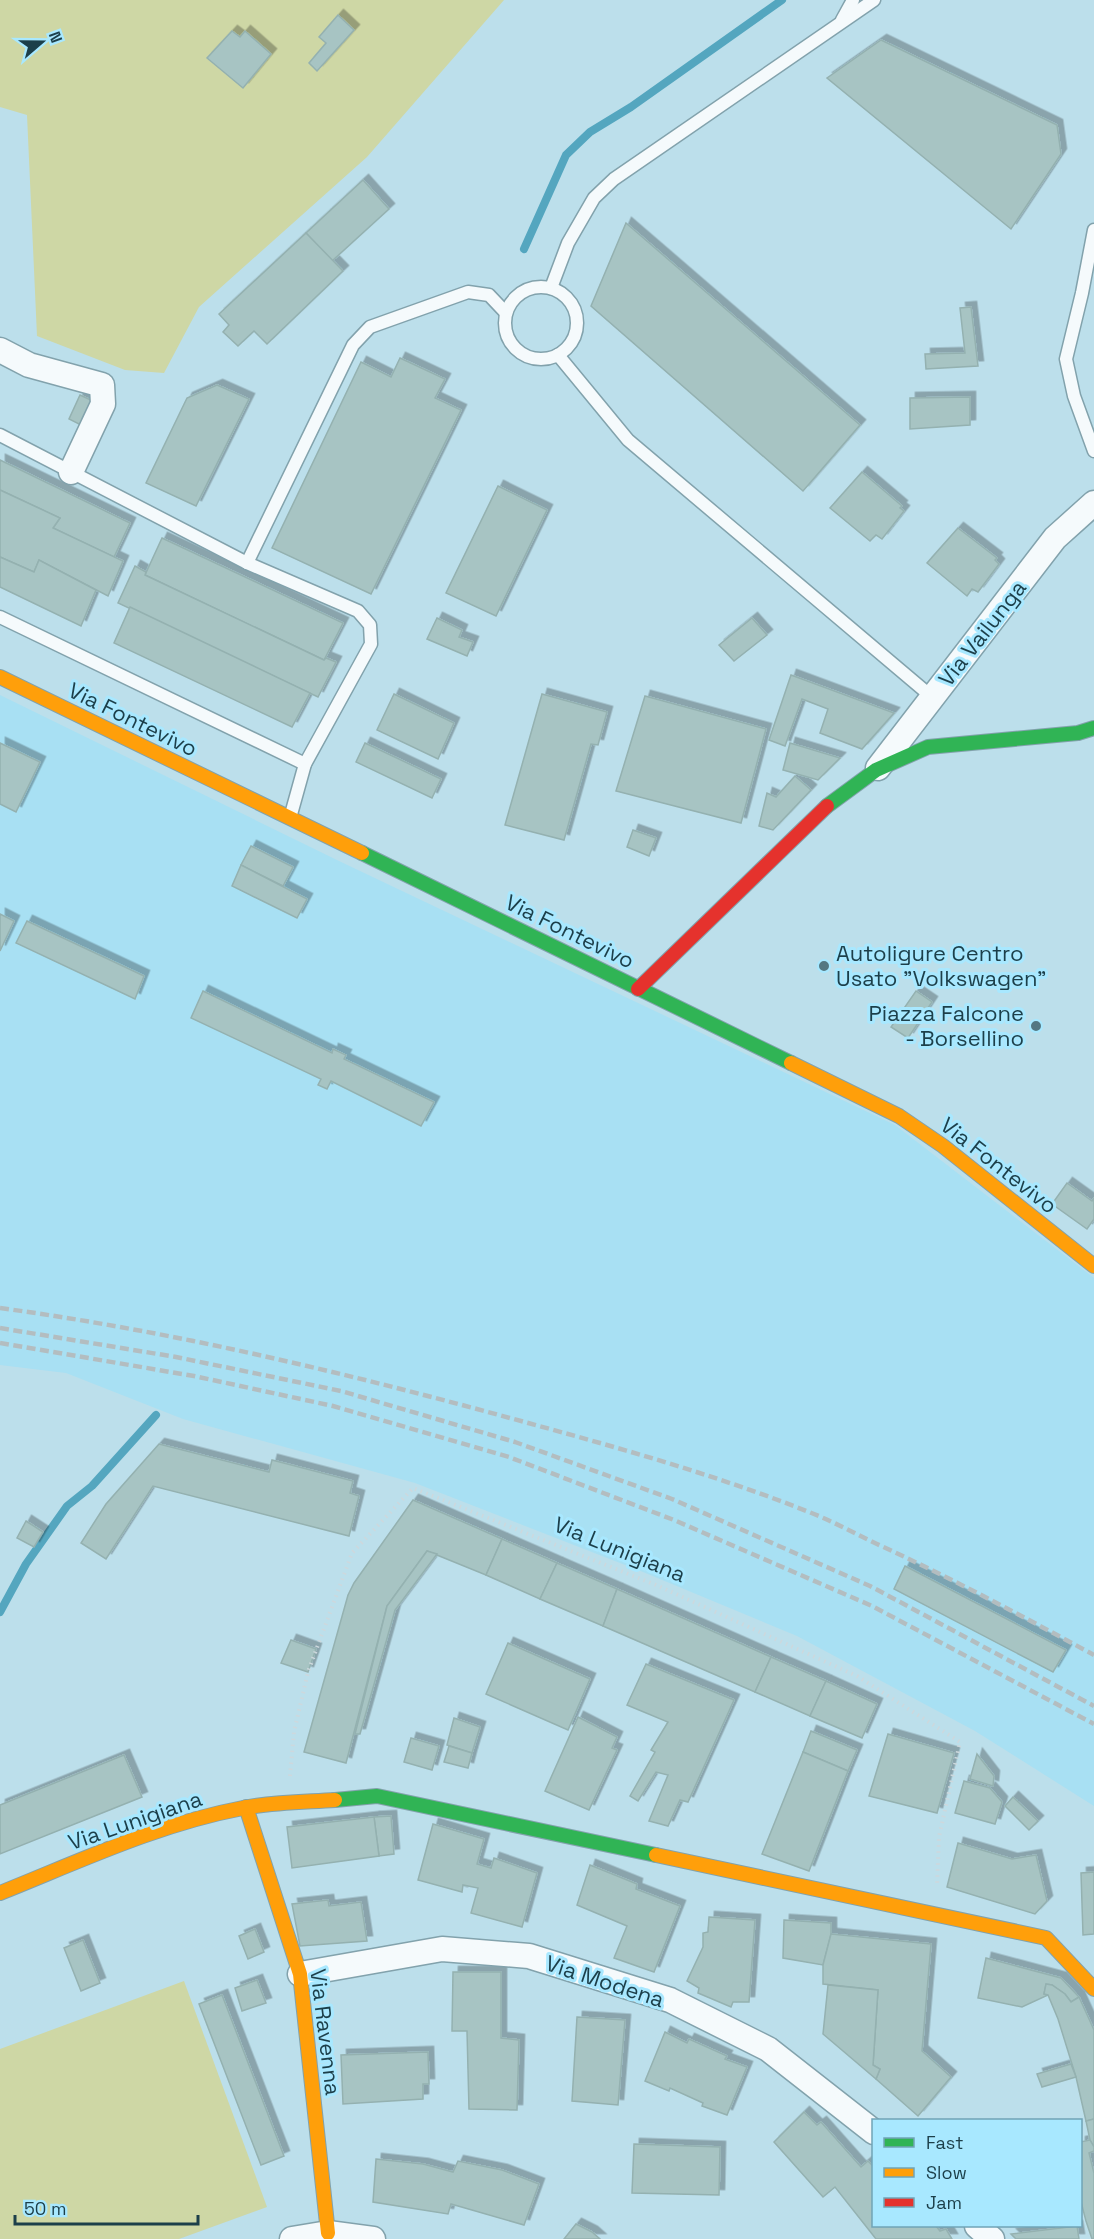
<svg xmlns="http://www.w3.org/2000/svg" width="1094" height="2239" font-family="'Space Grotesk',sans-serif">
  <defs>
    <filter id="shadow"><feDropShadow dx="5.5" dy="-5.5" stdDeviation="0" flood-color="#0004"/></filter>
  </defs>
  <rect width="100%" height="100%" fill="#bcdfeb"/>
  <!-- built -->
  <polygon fill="#a8e0f3" points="0,695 339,861 895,1125 1094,1278 1094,1806 975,1731 797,1636 643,1572 415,1483 183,1419 66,1373 0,1365"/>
  <!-- green -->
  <g fill="#ced7a5">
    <polygon points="0,0 504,0 367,157 199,307 164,373 125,370 37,336 27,115 0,107"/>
    <polygon points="184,1981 267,2207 179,2239 0,2239 0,2049"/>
  </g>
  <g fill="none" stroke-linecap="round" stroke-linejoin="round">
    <!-- stream -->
    <g stroke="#54a6bf" stroke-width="8">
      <polyline points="524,249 566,155 590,132 631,107 782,0"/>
      <polyline points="0,1612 26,1564 67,1506 92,1486 156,1415"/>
    </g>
  </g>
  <!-- building -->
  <g fill="#a7c4c3" stroke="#94b1b0" stroke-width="1.5" filter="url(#shadow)">
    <polygon points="338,15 354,30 317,71 309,63 326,43 319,37"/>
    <polygon points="232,31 240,37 245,31 271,54 243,88 207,58"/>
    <polygon points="881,40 1057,125 1061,154 1011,229 827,78"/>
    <polygon points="363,180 389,209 332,261 306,233"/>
    <polygon points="626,223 860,425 803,491 591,306"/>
    <polygon points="306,233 343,271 267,344 254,331 238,346 223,332 229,325 219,314"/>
    <polygon points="971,307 978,366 926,369 925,354 965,353 960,308"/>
    <polygon points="400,358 445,379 435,398 461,410 371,594 272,548 361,362 391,377"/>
    <polygon points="217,385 249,399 196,506 146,483 187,398"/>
    <polygon points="80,395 93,401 81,425 69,419"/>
    <polygon points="970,397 970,425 910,429 910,398"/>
    <polygon points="0,460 130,523 114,557 53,528 60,518 0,490"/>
    <polygon points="862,472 902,506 900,508 904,511 882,539 876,535 870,541 830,508"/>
    <polygon points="498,486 547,510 496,616 446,593"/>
    <polygon points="0,490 60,518 53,528 123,561 108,596 39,560 34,572 0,557"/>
    <polygon points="958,528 997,558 995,560 999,564 978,592 972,589 967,596 927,563"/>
    <polygon points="162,538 343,623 324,660 145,575"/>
    <polygon points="0,557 34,572 39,560 96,590 81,626 0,587"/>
    <polygon points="135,566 146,572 145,575 324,660 326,658 336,662 318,697 118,603"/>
    <polygon points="130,607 310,693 292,727 114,643"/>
    <polygon points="437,618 462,630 459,637 473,642 467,656 427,639"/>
    <polygon points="752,618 767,635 734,661 719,645"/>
    <polygon points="791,675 894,713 862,749 820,733 828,709 802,699 785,746 769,740"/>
    <polygon points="394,694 454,723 438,759 377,730"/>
    <polygon points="542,694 607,712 598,745 591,744 564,840 505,825"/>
    <polygon points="645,696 766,729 741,823 616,791"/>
    <polygon points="0,743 40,762 16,812 0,804"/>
    <polygon points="365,743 441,779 432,798 356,762"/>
    <polygon points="790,743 840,758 818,780 783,770"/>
    <polygon points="795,776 811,790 773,830 759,826 767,793 776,797"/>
    <polygon points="633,830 656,838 649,856 627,847"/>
    <polygon points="251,846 293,867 283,886 241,865"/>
    <polygon points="241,865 307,899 297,918 232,886"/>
    <polygon points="0,914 14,921 0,951"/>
    <polygon points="27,921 144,976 135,999 16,943"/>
    <polygon points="203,991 332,1053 333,1049 346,1055 344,1059 434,1102 421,1126 331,1081 327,1089 318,1085 321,1079 191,1018"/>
    <polygon points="916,991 932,1002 908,1038 891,1027"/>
    <polygon points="1067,1183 1092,1201 1094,1198 1094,1219 1087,1229 1052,1204"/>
    <polygon points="159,1444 269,1472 272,1460 353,1481 350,1493 359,1496 349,1536 153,1486 106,1559 81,1543 106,1504"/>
    <polygon points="413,1500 502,1539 486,1575 427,1551 387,1606 346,1763 304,1752 348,1595 354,1583"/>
    <polygon points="26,1521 43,1532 34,1547 17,1538"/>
    <polygon points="502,1539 557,1563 540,1599 486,1575"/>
    <polygon points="427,1551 437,1554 395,1610 360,1734 355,1734 387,1606"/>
    <polygon points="557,1563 617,1589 603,1626 540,1599"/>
    <polygon points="905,1566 1066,1650 1053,1672 894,1589"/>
    <polygon points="617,1589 771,1657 755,1692 603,1626"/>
    <polygon points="291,1640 316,1649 308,1672 281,1663"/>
    <polygon points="508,1643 590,1679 568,1730 486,1694"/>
    <polygon points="771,1657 826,1681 810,1716 755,1692"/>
    <polygon points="646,1664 734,1700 688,1802 680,1800 668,1826 649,1821 668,1775 656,1772 638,1801 630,1796 655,1752 651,1750 668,1722 627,1705"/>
    <polygon points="826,1681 877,1704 862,1738 810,1716"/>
    <polygon points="578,1717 617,1737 612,1748 617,1750 589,1810 545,1791"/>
    <polygon points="454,1718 480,1727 472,1753 447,1745"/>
    <polygon points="811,1731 857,1750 848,1771 803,1752"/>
    <polygon points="888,1734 954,1753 937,1813 869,1796"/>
    <polygon points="411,1738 439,1746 432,1770 404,1762"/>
    <polygon points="449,1746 472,1753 468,1768 444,1762"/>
    <polygon points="803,1752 848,1771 809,1871 762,1854"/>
    <polygon points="977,1754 994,1776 993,1786 970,1779"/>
    <polygon points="124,1755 142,1797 0,1854 0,1805"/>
    <polygon points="964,1781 990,1788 1002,1802 995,1824 955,1813"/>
    <polygon points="1013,1797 1038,1821 1029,1830 1005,1806"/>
    <polygon points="391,1816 394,1854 379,1856 374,1817"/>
    <polygon points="374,1817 379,1856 292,1868 287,1827"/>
    <polygon points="433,1824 484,1839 477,1864 491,1868 494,1858 537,1873 522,1927 471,1913 478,1888 463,1885 462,1892 418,1880"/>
    <polygon points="958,1843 1012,1859 1036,1855 1047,1901 1035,1914 947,1887"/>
    <polygon points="590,1865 637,1884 636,1889 680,1906 654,1972 614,1958 627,1926 577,1905"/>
    <polygon points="1094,1872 1094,1934 1083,1935 1081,1873"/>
    <polygon points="328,1900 329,1906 361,1902 367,1941 300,1946 292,1904"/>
    <polygon points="709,1917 755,1920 749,2002 733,2002 731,2007 698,1993 699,1988 687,1981 703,1947 703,1933 708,1932"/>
    <polygon points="784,1920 831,1923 831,1934 823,1965 783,1958"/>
    <polygon points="255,1929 264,1952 248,1959 239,1936"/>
    <polygon points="831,1934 931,1944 922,2051 951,2077 918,2116 876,2079 880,2069 873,2065 878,1990 823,1984 823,1965"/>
    <polygon points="83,1940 100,1983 81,1991 64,1948"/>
    <polygon points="986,1958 1061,1978 1079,1997 1071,2002 1065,1994 1052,1985 1046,1984 1044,1994 1048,1995 1022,2007 978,1998"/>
    <polygon points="453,1972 501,1972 501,2038 519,2040 517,2110 469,2109 467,2031 452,2031"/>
    <polygon points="257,1980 266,2003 242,2011 235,1988"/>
    <polygon points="1046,1984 1052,1985 1065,1994 1071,2002 1079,1997 1094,2030 1094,2119 1086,2121 1076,2077 1058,2019 1048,1995 1044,1994"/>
    <polygon points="828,1985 878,1990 873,2065 880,2069 876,2079 823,2034"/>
    <polygon points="222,1995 284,2156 261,2165 199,2004"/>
    <polygon points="577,2017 625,2020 618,2105 572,2101"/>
    <polygon points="665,2032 687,2043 689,2039 727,2056 725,2059 747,2067 727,2115 702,2106 703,2103 670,2088 669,2091 645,2081"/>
    <polygon points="428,2052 429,2084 423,2084 423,2099 343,2104 341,2055"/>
    <polygon points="1071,2064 1076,2077 1042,2087 1037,2074"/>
    <polygon points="804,2112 817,2125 821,2122 861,2167 868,2161 874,2167 874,2226 936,2226 940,2231 946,2229 952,2239 876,2239 835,2187 823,2197 774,2142"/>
    <polygon points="1094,2119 1094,2147 1090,2140 1086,2121"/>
    <polygon points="1090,2140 1094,2147 1094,2151 1089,2153 1094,2173 1094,2239 1092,2239 1086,2221 1080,2198 1080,2142"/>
    <polygon points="634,2144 720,2147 719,2195 632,2193"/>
    <polygon points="376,2159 423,2164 453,2172 458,2161 502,2170 539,2184 524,2225 451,2204 448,2214 373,2202"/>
    <polygon points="576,2224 592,2232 600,2239 564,2239"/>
    <polygon points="1077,2226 1079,2239 1016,2239 1011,2234"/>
  </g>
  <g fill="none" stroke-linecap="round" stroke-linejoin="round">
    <!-- lane casing -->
    <g stroke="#82a2ac" stroke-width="15">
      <g id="lane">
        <polyline points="842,20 853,0"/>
        <polyline points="1094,230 1082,293 1066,359 1074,396 1094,451"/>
        <circle cx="541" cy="323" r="36"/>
        <polyline points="551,288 568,243 594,198 614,179 874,0"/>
        <polyline points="558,355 628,440 932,697"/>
        <polyline points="0,435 247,563 358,611 370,625 371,644 305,764 290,818"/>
        <polyline points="247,563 353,345 370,327 468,292 489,295 506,313"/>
        <polyline points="0,617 305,764"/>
      </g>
    </g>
    <!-- street casing -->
    <g stroke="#82a2ac" stroke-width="27">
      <g id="street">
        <polyline points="0,350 29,365 102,385 103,404 71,472"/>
        <polyline points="878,768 1055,538 1094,503"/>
        <polyline points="300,1974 442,1949 529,1956 670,2000 768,2049 874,2132"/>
        <polyline points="977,2226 992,2239"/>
        <polyline points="292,2239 328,2233 373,2239"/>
      </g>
    </g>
    <!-- fast casing -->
    <g stroke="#82a2ac" stroke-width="16">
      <g id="fast">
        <polyline points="827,806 876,770 928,747 1078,733 1094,728"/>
        <polyline points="362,853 791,1063"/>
        <polyline points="335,1800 377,1796 656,1855"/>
      </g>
    </g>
    <!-- slow casing -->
    <g stroke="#82a2ac" stroke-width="16">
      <g id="slow">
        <polyline points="0,677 362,853"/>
        <polyline points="791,1063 899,1116 943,1146 1094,1266"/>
        <polyline points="246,1807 300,1974 328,2233"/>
        <polyline points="656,1855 1046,1938 1094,1989"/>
        <path d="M0 1893C80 1861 158 1824 243 1808 273 1802 305 1802 335 1800"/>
      </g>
    </g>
    <!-- jam casing -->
    <g stroke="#82a2ac" stroke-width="16">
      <polyline id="jam" points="638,989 827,806"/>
    </g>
    <!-- path -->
    <polyline stroke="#cdd8dd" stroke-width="4" stroke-dasharray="1.5 4.5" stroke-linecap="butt" points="290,1776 294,1732 308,1672 352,1553 413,1488 656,1585 857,1676 960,1742 939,1837 937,1886"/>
    <!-- lane -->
    <use href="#lane" stroke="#f5fafc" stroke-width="12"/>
    <!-- street -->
    <use href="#street" stroke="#f5fafc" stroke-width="24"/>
    <!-- fast -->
    <use href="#fast" stroke="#30b455" stroke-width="14"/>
    <!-- slow -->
    <use href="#slow" stroke="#ff9f0a" stroke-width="14"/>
    <!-- jam -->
    <use href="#jam" stroke="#e5322d" stroke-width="14"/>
    <!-- rail -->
    <g stroke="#b3bdc0" stroke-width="4.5" stroke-dasharray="9 4.5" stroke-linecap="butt">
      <path d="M0 1308C169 1331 334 1370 499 1415 605 1444 712 1473 814 1514 836 1523 856 1534 877 1544 951 1578 1022 1616 1094 1655"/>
      <polyline points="0,1328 176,1357 341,1391 515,1442 672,1499 870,1586 1094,1706"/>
      <polyline points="0,1343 194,1376 333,1406 509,1457 674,1520 872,1606 1094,1724"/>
    </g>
  </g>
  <!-- markers -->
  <g fill="#547782" stroke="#a8e8ff" stroke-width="2">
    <circle cx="824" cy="966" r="6"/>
    <circle cx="1036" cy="1026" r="6"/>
  </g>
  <g text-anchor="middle" stroke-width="6" stroke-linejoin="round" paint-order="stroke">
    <!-- street labels -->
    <g font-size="22" fill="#1c3f4a" stroke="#a8e8ff">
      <text transform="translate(982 633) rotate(-52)" y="8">Via Vailunga</text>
      <text transform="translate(133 719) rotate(26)" y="8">Via Fontevivo</text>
      <text transform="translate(570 931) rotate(26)" y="8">Via Fontevivo</text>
      <text transform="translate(999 1165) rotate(38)" y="8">Via Fontevivo</text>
      <text transform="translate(620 1549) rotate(22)" y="8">Via Lunigiana</text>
      <text transform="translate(135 1820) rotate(-19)" y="8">Via Lunigiana</text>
      <text transform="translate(605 1981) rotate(18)" y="8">Via Modena</text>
      <text transform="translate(326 2032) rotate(83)" y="8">Via Ravenna</text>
    </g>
    <!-- poi labels -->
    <g font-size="22" fill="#1c3f4a" stroke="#a8e8ff" text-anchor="start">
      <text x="836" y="961">Autoligure Centro<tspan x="836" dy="25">Usato "Volkswagen"</tspan></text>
      <text x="1024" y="1021" text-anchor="end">Piazza Falcone<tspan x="1024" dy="25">- Borsellino</tspan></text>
    </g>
  </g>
  <!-- legend -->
  <rect x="872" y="2119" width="210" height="108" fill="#a8e8ff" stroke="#70a4b7" stroke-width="1.5"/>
  <rect x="884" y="2138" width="30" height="9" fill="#30b455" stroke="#70a4b7" stroke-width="1.5"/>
  <text x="926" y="2149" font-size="18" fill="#1c3f4a">Fast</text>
  <rect x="884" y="2168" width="30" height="9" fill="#ff9f0a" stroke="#70a4b7" stroke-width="1.5"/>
  <text x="926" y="2179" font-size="18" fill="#1c3f4a">Slow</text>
  <rect x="884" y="2198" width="30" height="9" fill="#e5322d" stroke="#70a4b7" stroke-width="1.5"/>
  <text x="926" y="2209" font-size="18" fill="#1c3f4a">Jam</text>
  <!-- north arrow -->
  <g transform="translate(42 42) rotate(70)" stroke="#a8e8ff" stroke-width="4.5" paint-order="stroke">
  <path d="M0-4.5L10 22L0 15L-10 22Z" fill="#1c3f4a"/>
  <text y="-9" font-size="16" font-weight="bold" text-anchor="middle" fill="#1c3f4a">N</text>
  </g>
  <!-- scale -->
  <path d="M15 2215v9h183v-9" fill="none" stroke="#1c3f4a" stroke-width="3"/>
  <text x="24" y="2215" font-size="18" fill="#1c3f4a" stroke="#a8e8ff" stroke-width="4.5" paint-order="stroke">50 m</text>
</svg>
